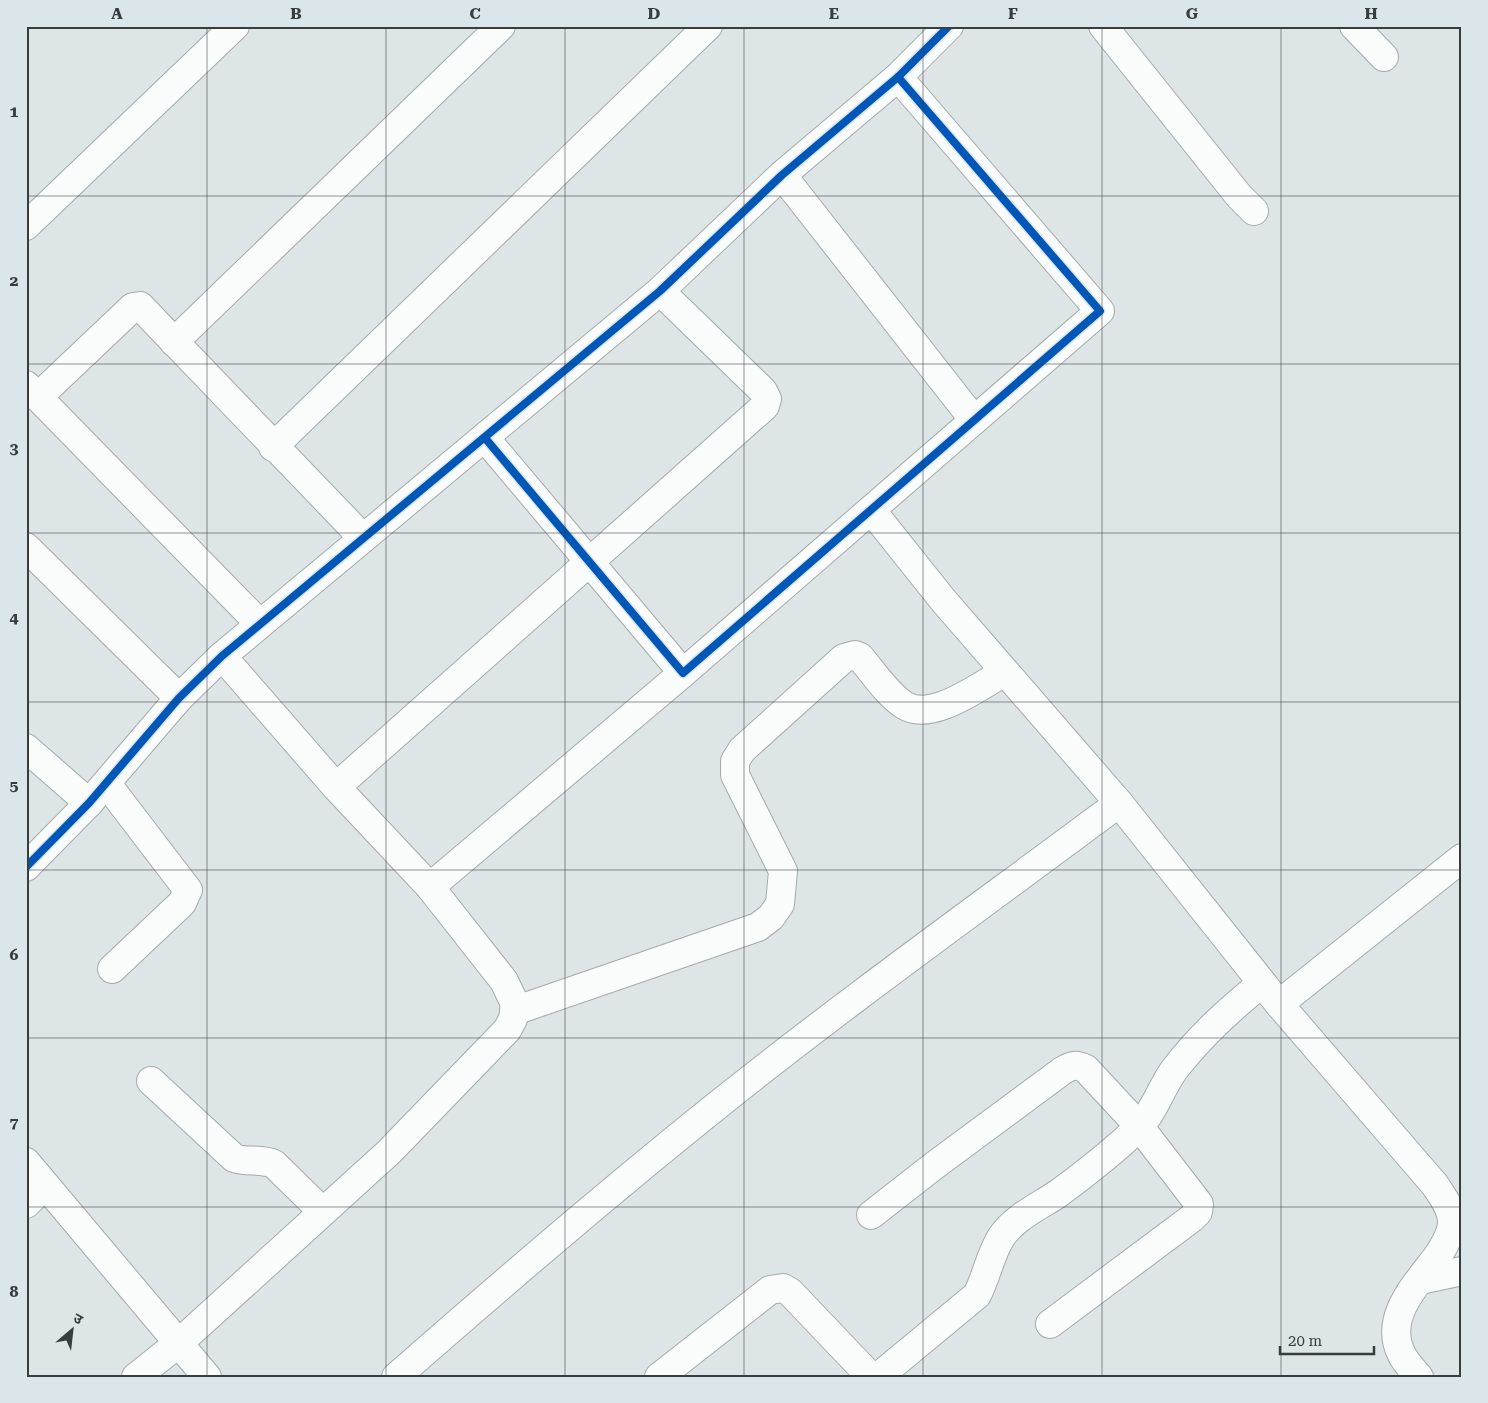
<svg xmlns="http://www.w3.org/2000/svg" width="1488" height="1403" font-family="'Roboto Serif','Noto Sans Devanagari',serif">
  <rect width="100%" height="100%" fill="#dee5e6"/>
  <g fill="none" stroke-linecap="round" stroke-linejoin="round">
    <!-- minor casing -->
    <g stroke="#a4aaab" stroke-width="30">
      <g id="minor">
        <polyline points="1103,26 1239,196 1254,211"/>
        <polyline points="1354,26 1384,57"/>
        <polyline points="782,175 974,420"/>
        <polyline points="26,226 235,26"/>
        <polyline points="174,342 501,26"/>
        <polyline points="26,385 260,624"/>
        <polyline points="38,397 133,307 140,306 363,538"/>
        <polyline points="485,438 683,673 1100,311 898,77"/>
        <polyline points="273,447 708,26"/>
        <path d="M872 511 943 600 1119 803 1279 1004 1435 1185C1442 1196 1452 1208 1452 1222 1452 1232 1444 1246 1439 1254 1418 1283 1382 1317 1402 1355 1406 1363 1413 1370 1419 1377"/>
        <polyline points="26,547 179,698"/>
        <polyline points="26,748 89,803"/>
        <polyline points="107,784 188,890 182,903 112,969"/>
        <polyline points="336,787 765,406 767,399 763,391 660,291"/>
        <polyline points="26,867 89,803 179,698 222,656 660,291 782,175 898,77 949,26"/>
        <polyline points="430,887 683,673"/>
        <polyline points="1279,1004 1462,858"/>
        <path d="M514 1011 758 927 771 917 780 904 783 871 735 775V761L742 750 844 658 855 655 860 657C873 672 887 694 904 705 932 723 980 685 1005 672"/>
        <path d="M151 1081 234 1158C247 1163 261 1158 274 1164L323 1212"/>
        <polyline points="26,1162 207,1377"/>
        <polyline points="26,1204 45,1185"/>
        <path d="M871 1215 935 1165 1062 1071C1072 1065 1076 1064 1086 1069L1139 1126 1199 1204 1198 1212 1192 1218 1050 1324"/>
        <polyline points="1420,1280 1462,1271"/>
        <polyline points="136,1377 180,1342 389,1152 507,1030 513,1019 515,1004 504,981 430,887 336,787 222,656"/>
        <path d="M396 1377C502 1284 609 1192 719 1104 849 1000 985 903 1119 803"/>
        <polyline points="659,1377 770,1290 783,1288 790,1292 871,1377"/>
        <path d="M878 1377 977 1295C987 1276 990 1254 1002 1236 1015 1217 1040 1206 1059 1193 1086 1173 1113 1152 1138 1128 1154 1112 1161 1088 1174 1070 1200 1036 1229 1010 1262 983"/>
      </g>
    </g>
    <!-- minor -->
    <use href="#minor" stroke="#fafbfb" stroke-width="28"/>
    <!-- cycleway casing -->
    <g stroke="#dbe6ea" stroke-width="11">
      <g id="cycleway">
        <polyline points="485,438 683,673 1100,311 898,77"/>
        <polyline points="26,867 89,803 179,698 222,656 660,291 782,175 898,77 949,26"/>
      </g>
    </g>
    <!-- cycleway -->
    <use href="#cycleway" stroke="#0057b8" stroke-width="8"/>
  </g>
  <!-- grid -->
  <path fill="none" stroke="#383d3e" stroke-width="1" stroke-opacity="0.55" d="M207 26V1377M386 26V1377M565 26V1377M744 26V1377M923 26V1377M1102 26V1377M1281 26V1377M26 196H1462M26 364H1462M26 533H1462M26 702H1462M26 870H1462M26 1038H1462M26 1207H1462"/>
  <!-- border -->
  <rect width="1488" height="1403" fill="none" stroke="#dbe6ea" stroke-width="55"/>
  <!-- north arrow -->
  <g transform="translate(72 1330) rotate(28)" stroke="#dbe6ea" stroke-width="4" paint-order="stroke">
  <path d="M0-4L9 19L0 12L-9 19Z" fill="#383d3e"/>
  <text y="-8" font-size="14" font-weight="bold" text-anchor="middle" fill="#383d3e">उ</text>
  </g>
  <!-- scale -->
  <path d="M1280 1346v8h94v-8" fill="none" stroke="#383d3e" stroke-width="2.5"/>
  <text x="1288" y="1346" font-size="15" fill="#383d3e" stroke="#dbe6ea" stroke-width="4" paint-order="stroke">20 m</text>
  <rect x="28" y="28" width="1432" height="1348" fill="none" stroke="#383d3e" stroke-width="2"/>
  <g font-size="16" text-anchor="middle" font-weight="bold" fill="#383d3e">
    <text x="117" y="19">A</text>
    <text x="296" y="19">B</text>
    <text x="475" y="19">C</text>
    <text x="654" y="19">D</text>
    <text x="834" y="19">E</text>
    <text x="1013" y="19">F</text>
    <text x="1192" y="19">G</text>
    <text x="1371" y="19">H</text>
    <text x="14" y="117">1</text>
    <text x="14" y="286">2</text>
    <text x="14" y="454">3</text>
    <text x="14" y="623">4</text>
    <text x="14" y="791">5</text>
    <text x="14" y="960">6</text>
    <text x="14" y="1128">7</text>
    <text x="14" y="1297">8</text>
  </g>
</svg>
